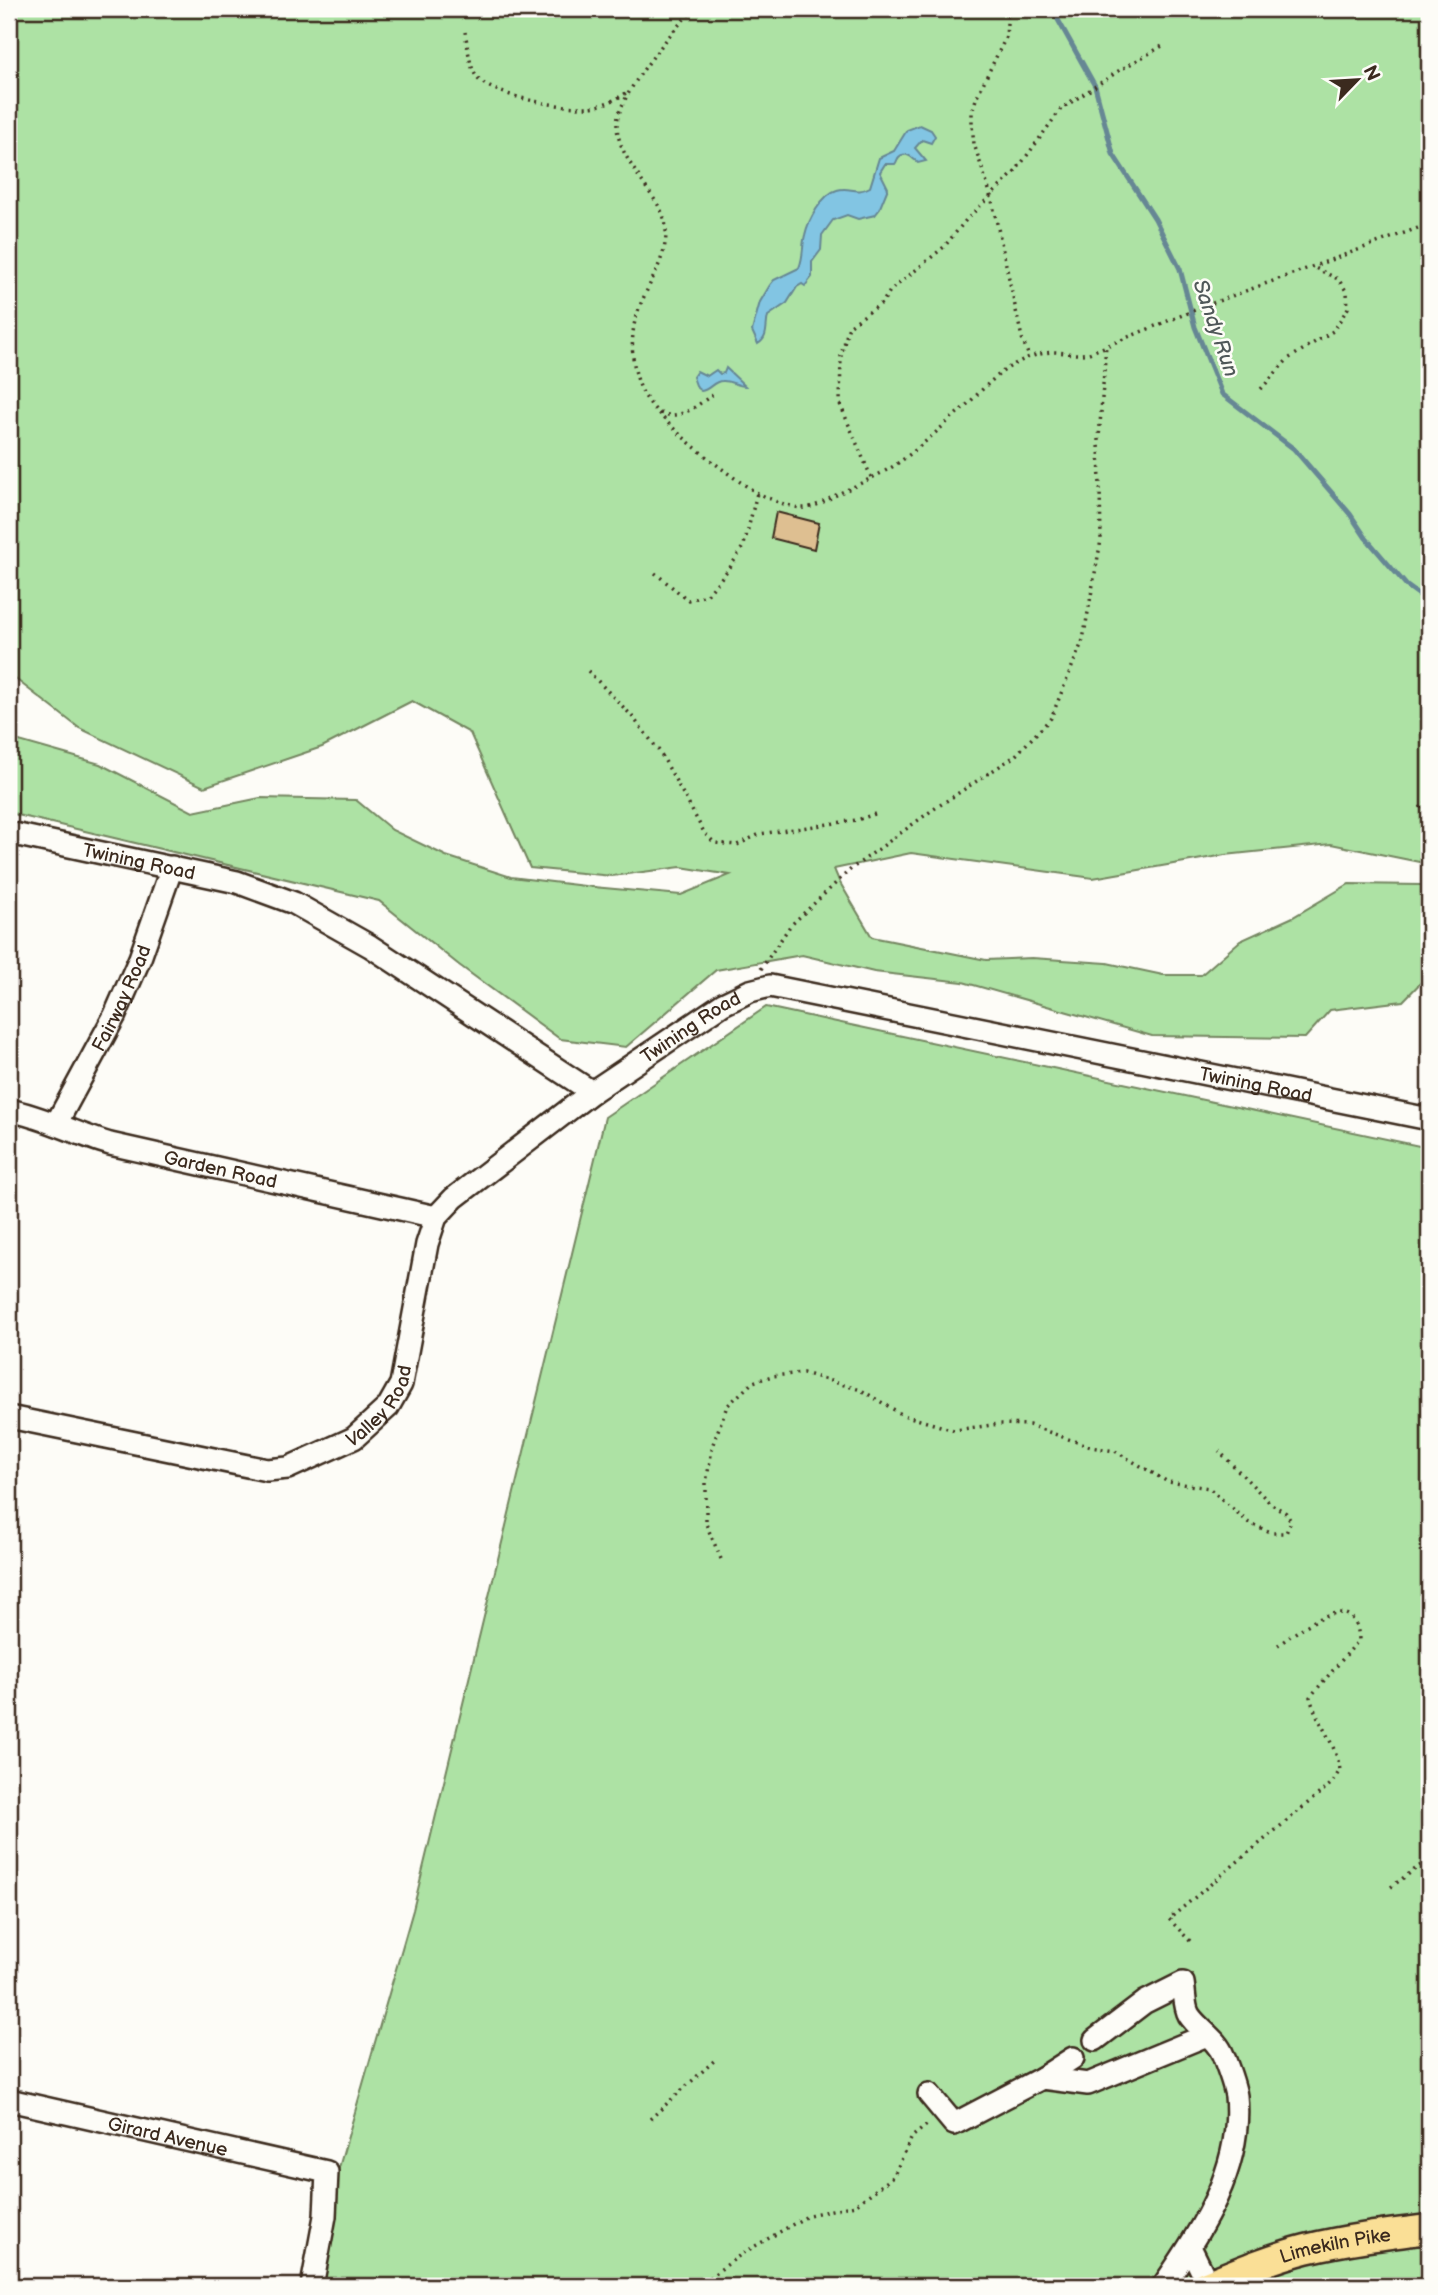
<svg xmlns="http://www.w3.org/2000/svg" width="1438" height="2295" font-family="'Balsamiq Sans',sans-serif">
  <rect width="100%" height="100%" fill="#fdfcf7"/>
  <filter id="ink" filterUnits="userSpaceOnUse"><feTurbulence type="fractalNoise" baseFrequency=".0143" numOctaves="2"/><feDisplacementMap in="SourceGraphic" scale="14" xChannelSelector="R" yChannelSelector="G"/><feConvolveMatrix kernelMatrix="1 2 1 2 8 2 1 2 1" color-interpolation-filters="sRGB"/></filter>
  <g filter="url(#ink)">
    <!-- green -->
    <g fill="#ade2a4" stroke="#748661" stroke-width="2">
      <polygon points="9,9 1429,9 1429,864 1331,844 1225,855 1093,878 911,853 834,869 839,881 872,937 986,960 1032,958 1107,963 1163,975 1201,975 1240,941 1293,917 1349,884 1422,885 1429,882 1429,974 1403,1001 1330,1010 1305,1038 1152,1036 963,982 874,972 802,955 716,970 626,1047 560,1039 459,965 379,901 9,813 9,738 100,764 193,812 260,798 356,800 392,830 446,856 511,877 593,887 681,895 730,875 681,867 612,876 530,868 470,733 412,701 322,747 204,787 79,728 9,674"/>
      <polygon points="766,1007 1429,1148 1429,2286 305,2286 413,1910 605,1117"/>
    </g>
    <!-- water -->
    <g fill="#82c5e3" stroke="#668794" stroke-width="2">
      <path d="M920 125 931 130 935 136 931 143 922 140 915 148 926 161 918 163C914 159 905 150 899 157 897 159 897 162 895 164H885L880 172 888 188 879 210 875 215 858 219 847 215 833 220 822 235 821 250 812 262V277L805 286 802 284 797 287 787 303 768 316C765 327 769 337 758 344L752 331 760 302 770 285 774 280 799 268C804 256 802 246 805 235 808 221 822 194 837 190 850 186 856 195 870 187L879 158 894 151 907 130Z"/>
      <path d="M726 368 745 386C737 386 730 380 722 381 713 381 710 390 701 391L697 388 693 377 697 371 707 376 716 370 720 374 724 373Z"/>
    </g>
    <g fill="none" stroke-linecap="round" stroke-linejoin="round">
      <!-- stream -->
      <polyline stroke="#668794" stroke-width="5" points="1052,9 1095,86 1113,154 1155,219 1180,269 1195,327 1222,394 1294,449 1350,514 1366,538 1407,586 1429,602"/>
    </g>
    <!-- building -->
    <polygon fill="#debf91" stroke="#3b2a1e" stroke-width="2" points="776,512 819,523 814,549 771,538"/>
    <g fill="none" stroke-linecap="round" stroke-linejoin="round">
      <!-- minor casing -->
      <g stroke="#3b2a1e" stroke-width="26">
        <g id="minor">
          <path id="s1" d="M9 833 237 882 294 903 370 946 592 1092 723 1004 750 991 770 986 1429 1119"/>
          <path id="s2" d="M9 1110C44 1117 76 1134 110 1144L436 1217"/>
          <path id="s3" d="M56 1124 115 1015 140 958 172 867"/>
          <path id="s4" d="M9 1417 267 1470 288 1468 354 1438 388 1407 401 1384 427 1244 436 1217 454 1198 592 1092"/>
          <path d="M1095 2040 1145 2002 1183 1983C1185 1993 1184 2007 1189 2015 1198 2029 1217 2039 1223 2055 1228 2068 1234 2083 1236 2096 1243 2167 1202 2230 1163 2286"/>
          <polyline points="1042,2078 1073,2058"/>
          <polyline points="929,2094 954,2124 1042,2078 1088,2084 1207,2035"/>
          <path id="s5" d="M9 2100 327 2172 325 2216 312 2286"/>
          <polyline points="1190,2247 1208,2284"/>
        </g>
      </g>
      <!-- major casing -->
      <g stroke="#3b2a1e" stroke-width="33">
        <g id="major">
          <path id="s6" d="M1204 2286C1238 2272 1271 2258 1306 2249 1347 2239 1388 2234 1429 2229"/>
        </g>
      </g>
      <!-- path -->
      <g stroke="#3b2a1e" stroke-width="3.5" stroke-dasharray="2 5" stroke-linecap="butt">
        <path d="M694 9C674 28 615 99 617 126 618 147 631 165 643 183 654 200 667 212 666 234 665 270 635 299 633 334 631 352 634 374 642 391 655 419 728 476 756 492 769 499 786 506 801 508 814 509 828 499 840 493 857 485 875 477 892 467 917 451 939 429 961 410 978 395 993 376 1013 365 1025 358 1039 353 1053 352 1066 352 1076 356 1089 353L1210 304 1429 224"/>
        <polyline points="1008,9 1006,37 977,96 972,112 972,125 974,144 991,196 1022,338 1029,357"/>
        <path d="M465 32C468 46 469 69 479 80 497 97 572 111 596 106 606 104 617 99 626 93"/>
        <polyline points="1261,389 1288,359 1333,331 1348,308 1347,292 1338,279 1313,267"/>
        <path d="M660 413C682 421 698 404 715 393"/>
        <polyline points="871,477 840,404 841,355 849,326 882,303 890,291 944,247 966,220 1015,172 1061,109 1120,70 1164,45"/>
        <polyline points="655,573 688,600 707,595 731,566 744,545 757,493"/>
        <polyline points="588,671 631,715 660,752 705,834 715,843 737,845 760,834 857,820 875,814"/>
        <polyline points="1420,808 1429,800"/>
        <polyline points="761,969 790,926 851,869 931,811 1015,756 1051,718 1083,640 1101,540 1099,438 1106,345"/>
        <polyline points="721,1559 706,1524 706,1483 713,1444 727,1406 753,1382 772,1376 803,1373 861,1390 903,1415 954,1430 1000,1424 1029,1425 1091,1447 1115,1451 1168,1482 1209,1488 1249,1523 1273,1533 1286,1533 1291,1521 1286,1513 1270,1503 1219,1451"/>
        <polyline points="1391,1887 1429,1859"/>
        <path d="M1190 1941 1169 1919 1332 1783 1340 1770C1336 1743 1317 1723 1310 1697L1359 1640C1356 1584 1300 1630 1278 1645"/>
        <polyline points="650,2119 716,2059"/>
        <polyline points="698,2286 743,2253 809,2215 855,2205 893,2177 912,2137 928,2124"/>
        <polyline points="1121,2286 1145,2282"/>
      </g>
      <!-- minor -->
      <use href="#minor" stroke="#fdfcf7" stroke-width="21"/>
      <!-- major -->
      <use href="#major" stroke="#fadf96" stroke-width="28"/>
    </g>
  </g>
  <g text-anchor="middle" stroke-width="5" stroke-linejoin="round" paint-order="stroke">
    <!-- street labels -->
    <g font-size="19" fill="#3b2a1e" stroke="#fdfcf7">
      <text dy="7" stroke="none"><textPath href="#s1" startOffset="133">Twining Road</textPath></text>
      <text dy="7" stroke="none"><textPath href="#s3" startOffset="142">Fairway Road</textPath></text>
      <text dy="7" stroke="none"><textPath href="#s1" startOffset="765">Twining Road</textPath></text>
      <text dy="7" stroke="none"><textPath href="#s1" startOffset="1351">Twining Road</textPath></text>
      <text dy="7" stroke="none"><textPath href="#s2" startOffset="220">Garden Road</textPath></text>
      <text dy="7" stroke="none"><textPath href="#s4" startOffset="399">Valley Road</textPath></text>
      <text dy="7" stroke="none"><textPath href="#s5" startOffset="163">Girard Avenue</textPath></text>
      <text dy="7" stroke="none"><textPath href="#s6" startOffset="138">Limekiln Pike</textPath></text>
    </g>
    <!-- water labels -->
    <g font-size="21" font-style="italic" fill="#505859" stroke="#fdfcf7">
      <text transform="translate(1216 328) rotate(71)" y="7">Sandy Run</text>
    </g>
  </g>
  <!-- margin -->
  <rect width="1438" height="2295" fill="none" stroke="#fdfcf7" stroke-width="35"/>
  <rect x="18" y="18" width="1403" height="2260" fill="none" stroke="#3b2a1e" stroke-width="2.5" filter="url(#ink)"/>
  <!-- north arrow -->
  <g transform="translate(1357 80) rotate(65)" stroke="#fdfcf7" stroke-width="5" paint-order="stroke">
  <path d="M0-5L12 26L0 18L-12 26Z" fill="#3b2a1e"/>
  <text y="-10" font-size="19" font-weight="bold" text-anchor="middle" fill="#3b2a1e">N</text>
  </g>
</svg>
